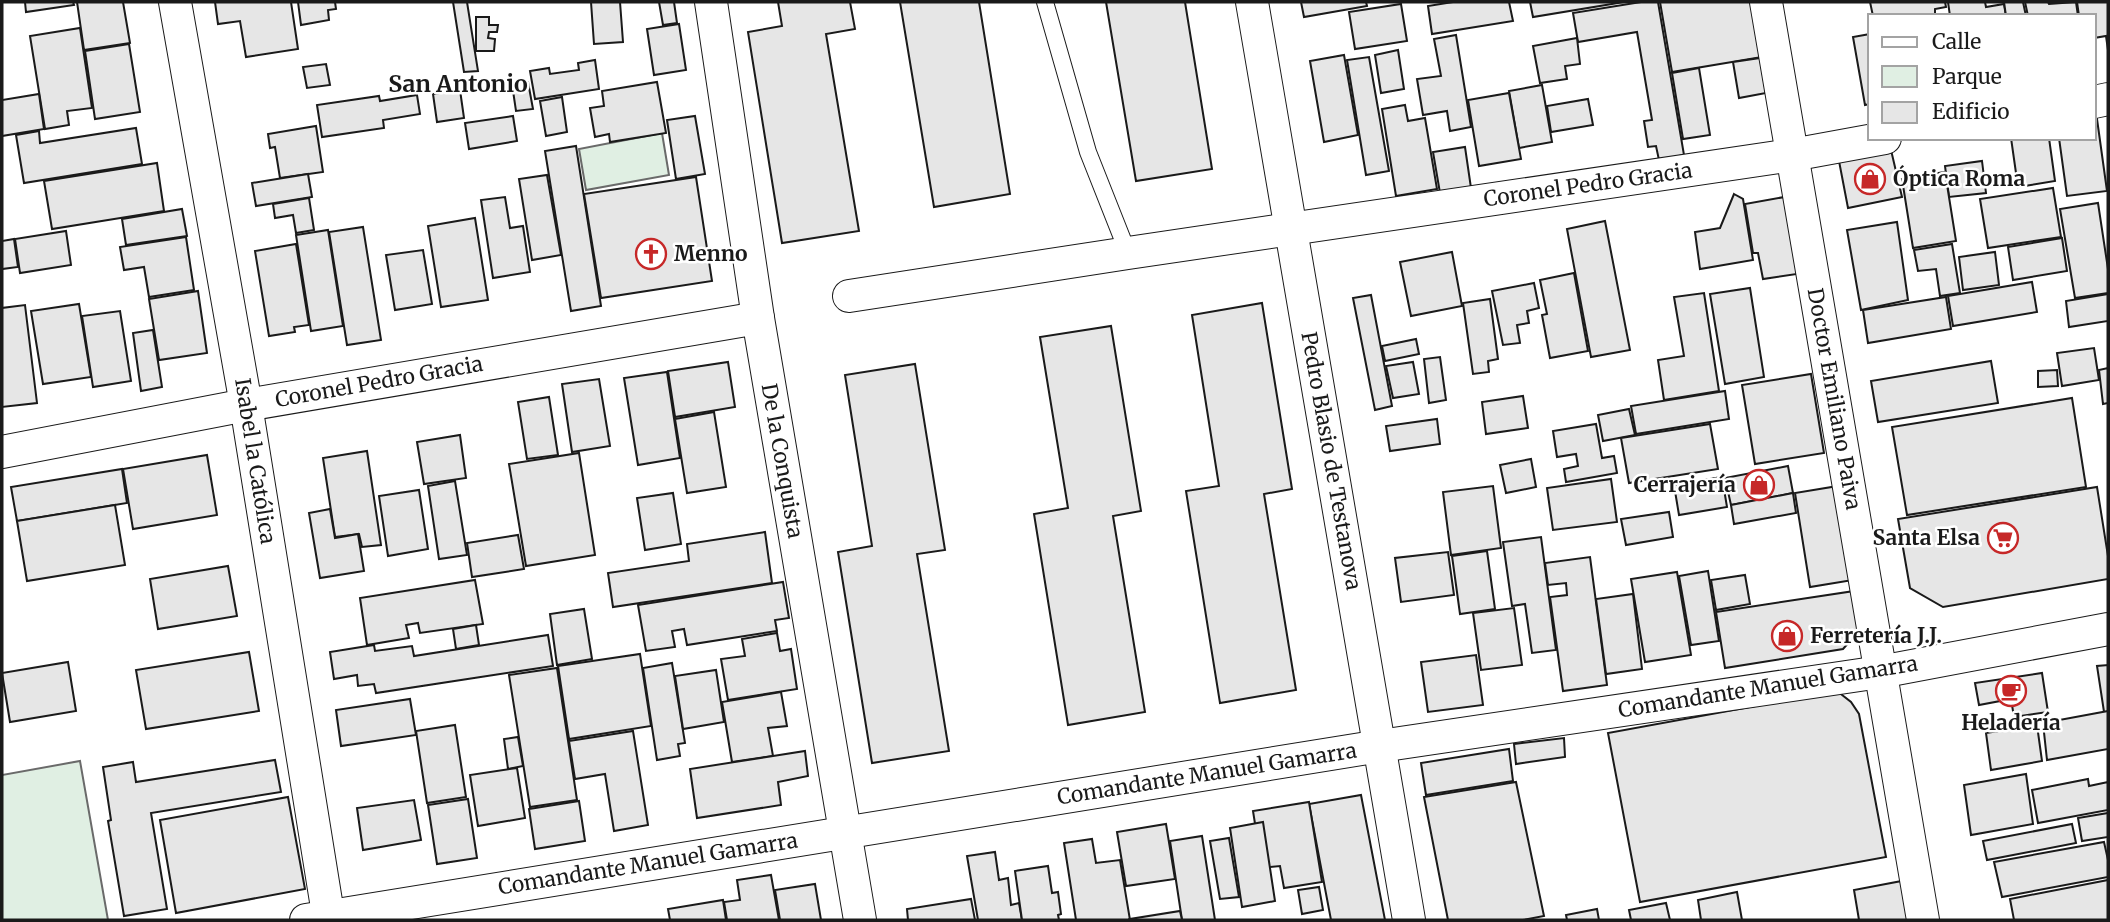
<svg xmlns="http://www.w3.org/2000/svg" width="2110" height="922" font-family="Merriweather,serif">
  <rect width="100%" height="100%" fill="#fff"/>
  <!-- green -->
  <g fill="#e0efe3" stroke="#6a6a6a" stroke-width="2">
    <polygon points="662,133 669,175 586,190 579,149"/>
    <polygon points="80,761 108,920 2,920 2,775"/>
  </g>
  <!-- building -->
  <g fill="#e6e6e6" stroke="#1a1a1a" stroke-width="2">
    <polygon points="25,2 73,2 74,5 26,12"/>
    <polygon points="77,2 123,2 130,43 84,50"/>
    <polygon points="215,2 291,2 298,49 246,57 240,21 218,24"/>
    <polygon points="298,2 335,2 336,9 328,10 329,20 301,25"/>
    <polygon points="453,2 467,2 478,71 464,72"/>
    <polygon points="591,2 620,2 623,42 594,44"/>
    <polygon points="659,2 674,2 677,23 663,25"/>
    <polygon points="778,2 850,2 855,29 826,34 859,231 782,243 748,32 782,26"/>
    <polygon points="900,2 979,2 1010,194 934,207"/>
    <polygon points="1106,2 1185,2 1212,169 1136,181"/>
    <polygon points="1301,2 1366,2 1367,6 1304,17"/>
    <polygon points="1453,2 1509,2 1513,21 1432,34 1428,6"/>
    <polygon points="1530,2 1624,2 1533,17"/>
    <polygon points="1641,2 1658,2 1684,155 1659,160 1656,146 1648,147 1644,121 1652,120 1637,32 1578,42 1573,13"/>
    <polygon points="1660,2 1759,2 1768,56 1672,72"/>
    <polygon points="1870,2 1945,2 1946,7 1935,9 1935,16 1873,16"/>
    <polygon points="1948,2 1985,2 1986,7 2004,4 2006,16 1950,16"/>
    <polygon points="2004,2 2023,2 2026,16 2006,16"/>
    <polygon points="2025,2 2048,2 2049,4 2076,2 2078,16 2028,16"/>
    <polygon points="2077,2 2108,2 2108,50 2106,36 2094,38 2094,16 2079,16"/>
    <polygon points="1401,4 1407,41 1355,49 1349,12"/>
    <polygon points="476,17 489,17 489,25 498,25 497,32 489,32 488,38 495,39 494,51 476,51"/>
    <polygon points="679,24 686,70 654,75 647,29"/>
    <polygon points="80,28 92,108 67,111 69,125 45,129 30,36"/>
    <polygon points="1870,34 1870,104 1865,105 1853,37"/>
    <polygon points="1456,35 1471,127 1450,131 1447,111 1423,115 1417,79 1441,76 1434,39"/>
    <polygon points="1577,38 1580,64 1565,66 1567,79 1540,83 1533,46"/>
    <polygon points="129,44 140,112 95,119 85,51"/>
    <polygon points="1398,50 1404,89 1381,93 1375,55"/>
    <polygon points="1344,55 1358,135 1324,142 1310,61"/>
    <polygon points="1369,57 1389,171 1366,175 1347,60"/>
    <polygon points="1760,58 1766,93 1739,98 1733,62"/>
    <polygon points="595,60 599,89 535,99 530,71 549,68 550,74 579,70 578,63"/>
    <polygon points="326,64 330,85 307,88 303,67"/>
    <polygon points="1699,68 1710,135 1683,139 1672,73"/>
    <polygon points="528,82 533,109 516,111 512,84"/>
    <polygon points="657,82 666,133 610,142 609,134 595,137 590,108 604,106 602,91"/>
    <polygon points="1542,85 1552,142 1519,148 1509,91"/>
    <polygon points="460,90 464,118 437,122 433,94"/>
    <polygon points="1509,93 1521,159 1479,166 1468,100"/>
    <polygon points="39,94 44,129 2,136 2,100"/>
    <polygon points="417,95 420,114 383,120 384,128 322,137 317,105 379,96 380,101"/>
    <polygon points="562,97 567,132 546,136 540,101"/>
    <polygon points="1588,99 1593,125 1551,132 1547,106"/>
    <polygon points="1405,105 1408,121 1425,118 1437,189 1396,196 1382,109"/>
    <polygon points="513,116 517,141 469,149 465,123"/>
    <polygon points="695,116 705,174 676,179 667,120"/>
    <polygon points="2097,119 2107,191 2067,196 2059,138 2094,138 2094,120"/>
    <polygon points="316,126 323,172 280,178 275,147 270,148 268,134"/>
    <polygon points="136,128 142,164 24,183 16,135 39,131 40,143"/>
    <polygon points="2011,138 2049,138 2055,181 2018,187"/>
    <polygon points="576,146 601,306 571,311 545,151"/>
    <polygon points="1465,147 1471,188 1440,193 1433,152"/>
    <polygon points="1891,150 1902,197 1848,208 1839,161"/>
    <polygon points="1982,161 1986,193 1949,197 1945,166"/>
    <polygon points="157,163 164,211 52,229 44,181"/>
    <polygon points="1945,172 1956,241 1913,248 1902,179"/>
    <polygon points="308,174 312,197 256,206 252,183"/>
    <polygon points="547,175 561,255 532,260 519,179"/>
    <polygon points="696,177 712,281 601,298 584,194"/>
    <polygon points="2053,188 2061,237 1988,248 1980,199"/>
    <polygon points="1734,194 1743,199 1753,260 1700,269 1695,232 1720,228"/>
    <polygon points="1790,196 1797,274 1763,279 1758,253 1753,253 1745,204"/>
    <polygon points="505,197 510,228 523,226 530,272 493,278 481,200"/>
    <polygon points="309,198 314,230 296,233 293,215 275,218 273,204"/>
    <polygon points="2098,203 2108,269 2108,293 2075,298 2060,209"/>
    <polygon points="182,209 187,236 126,245 122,219"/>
    <polygon points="475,218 488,300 441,307 428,226"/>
    <polygon points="1605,221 1630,350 1591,357 1567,229"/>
    <polygon points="1897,222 1908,300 1861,310 1847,230"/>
    <polygon points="363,227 381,340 347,345 329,232"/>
    <polygon points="328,230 343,326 311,331 296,235"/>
    <polygon points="66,231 71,265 20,273 15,239"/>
    <polygon points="186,237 194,290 149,297 144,267 124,270 120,247"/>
    <polygon points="2062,238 2067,271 2013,280 2008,247"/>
    <polygon points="14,239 18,267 2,269 2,241"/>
    <polygon points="296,244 309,325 294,327 295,332 269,336 255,251"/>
    <polygon points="1952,244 1960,293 1940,296 1936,269 1918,271 1914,250"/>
    <polygon points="423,250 432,304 395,310 386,255"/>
    <polygon points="1452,252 1462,306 1411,316 1400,262"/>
    <polygon points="1995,252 1999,285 1963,290 1959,257"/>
    <polygon points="1574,273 1588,351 1550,358 1542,315 1547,314 1540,280"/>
    <polygon points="2032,282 2037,312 1953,326 1948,296"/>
    <polygon points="1534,283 1539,308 1527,311 1529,323 1517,325 1520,343 1503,345 1492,291"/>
    <polygon points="1750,288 1764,377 1725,384 1710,294"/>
    <polygon points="198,291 207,353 159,360 149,299"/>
    <polygon points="1704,293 1719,391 1664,400 1658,360 1684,356 1674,297"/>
    <polygon points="2108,294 2108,321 2069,327 2066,301"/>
    <polygon points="1371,295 1392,406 1375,410 1353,298"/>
    <polygon points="1946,297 1951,329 1868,343 1863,310"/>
    <polygon points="1490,299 1498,359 1488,361 1489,372 1473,374 1463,303"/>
    <polygon points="1262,303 1292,489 1264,494 1296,690 1220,703 1186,491 1219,486 1192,315"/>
    <polygon points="79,304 91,377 43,384 31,311"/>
    <polygon points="25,305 37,403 2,407 2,308"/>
    <polygon points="120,311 131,381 93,387 82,316"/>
    <polygon points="1111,326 1141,511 1113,516 1145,712 1068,725 1034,514 1068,508 1040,337"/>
    <polygon points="153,330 162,387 141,391 133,333"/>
    <polygon points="1416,339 1419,354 1385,361 1382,346"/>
    <polygon points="2094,348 2099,380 2062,386 2057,353"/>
    <polygon points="1440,357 1446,400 1429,403 1424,359"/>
    <polygon points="1991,361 1998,403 1878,422 1871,381"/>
    <polygon points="728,362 735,407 675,417 668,371"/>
    <polygon points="1413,362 1419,394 1393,398 1386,366"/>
    <polygon points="915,364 945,550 917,554 949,751 872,763 838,552 872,546 845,375"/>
    <polygon points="2108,368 2108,403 2103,404 2099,370"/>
    <polygon points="2057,370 2058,386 2038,387 2038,371"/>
    <polygon points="667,372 680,458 638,465 624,378"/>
    <polygon points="1811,374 1824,453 1755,464 1742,385"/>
    <polygon points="599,379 610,446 572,452 562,384"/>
    <polygon points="1725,391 1729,419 1636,434 1631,406"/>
    <polygon points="1523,396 1528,428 1486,434 1482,402"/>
    <polygon points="549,397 558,455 527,459 518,402"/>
    <polygon points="2072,398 2086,487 1907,515 1892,427"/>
    <polygon points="1629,409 1635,435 1603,441 1598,415"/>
    <polygon points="714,412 726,487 687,493 675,419"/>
    <polygon points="1437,419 1440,444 1390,451 1386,426"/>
    <polygon points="1596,424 1602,458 1614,456 1617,473 1566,482 1564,469 1578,466 1576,454 1557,457 1553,431"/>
    <polygon points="1710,424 1718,469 1629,483 1621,438"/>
    <polygon points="460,435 466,478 424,484 417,442"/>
    <polygon points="367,451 381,545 362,547 359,534 335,537 323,458"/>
    <polygon points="579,453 595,555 526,566 509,464"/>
    <polygon points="207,455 217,515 133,529 123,469"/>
    <polygon points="1531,459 1536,487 1506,493 1500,465"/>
    <polygon points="1788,466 1793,493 1731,505 1725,478"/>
    <polygon points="122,469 127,503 17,521 11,487"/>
    <polygon points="1722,477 1727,507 1679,515 1674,485"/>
    <polygon points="1611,479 1617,522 1553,530 1547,488"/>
    <polygon points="455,481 467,555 439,559 428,486"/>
    <polygon points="1493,486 1501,548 1451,555 1443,492"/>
    <polygon points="1838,486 1853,580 1810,587 1795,493"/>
    <polygon points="2097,487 2108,556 2108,579 1943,607 1910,588 1898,519"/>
    <polygon points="419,490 428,549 388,556 379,496"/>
    <polygon points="673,493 681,544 645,550 637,498"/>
    <polygon points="1793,493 1796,513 1734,524 1731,505"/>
    <polygon points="115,505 125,565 27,581 17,521"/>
    <polygon points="330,509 335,538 358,534 364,571 320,578 309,513"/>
    <polygon points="1669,512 1673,537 1626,545 1621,519"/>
    <polygon points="765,532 772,583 613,607 608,573 689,561 687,544"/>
    <polygon points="518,535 524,569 472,577 467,543"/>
    <polygon points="1541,537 1556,650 1532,653 1525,604 1512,606 1503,542"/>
    <polygon points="1487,551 1495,609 1460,614 1452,556"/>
    <polygon points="1448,552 1454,595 1401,602 1395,558"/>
    <polygon points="1590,557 1607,685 1563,691 1550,597 1567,595 1566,583 1548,585 1545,563"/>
    <polygon points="228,566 237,616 158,629 150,579"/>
    <polygon points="1708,571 1719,641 1691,645 1679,576"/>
    <polygon points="1677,572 1691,655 1645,662 1631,579"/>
    <polygon points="1745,575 1750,604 1716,610 1711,580"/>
    <polygon points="475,580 483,624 420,633 418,623 406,625 409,638 367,645 360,598"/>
    <polygon points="783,582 789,618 775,620 777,631 687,645 684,629 672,631 675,647 646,651 638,605"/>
    <polygon points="1861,590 1866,623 1843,649 1725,668 1716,612"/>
    <polygon points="1633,594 1642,669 1606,674 1596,599"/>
    <polygon points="1514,608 1522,665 1481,670 1473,613"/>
    <polygon points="584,609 592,659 557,665 550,614"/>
    <polygon points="476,625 479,645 456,649 453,629"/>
    <polygon points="777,633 780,651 791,649 797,689 728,700 721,659 745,656 742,639"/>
    <polygon points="548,635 553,666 376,693 374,684 358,686 357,675 334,679 330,652 374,645 375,651 412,646 414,656"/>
    <polygon points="249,652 259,711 146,729 136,670"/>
    <polygon points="640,654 651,726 569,739 558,666"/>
    <polygon points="1476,655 1483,705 1428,712 1421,662"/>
    <polygon points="68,662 76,711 10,722 2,673"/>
    <polygon points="672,663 685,743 678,744 680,756 657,760 643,668"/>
    <polygon points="2108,665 2108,738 2097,666"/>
    <polygon points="557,668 577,800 530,807 509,675"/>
    <polygon points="716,670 724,722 683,729 675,676"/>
    <polygon points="2042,673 2048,712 2014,717 2011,699 1979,705 1975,683"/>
    <polygon points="1837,691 1851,702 1859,714 1886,857 1640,902 1608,733"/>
    <polygon points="781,692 787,726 768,728 773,756 732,762 722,702"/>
    <polygon points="410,699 416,735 341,746 336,710"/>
    <polygon points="2108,711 2108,749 2047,760 2043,723"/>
    <polygon points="455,725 466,797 427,803 416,731"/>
    <polygon points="2037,725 2042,761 1991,770 1986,733"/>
    <polygon points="633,731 648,825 614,831 605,774 575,779 569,741"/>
    <polygon points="518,737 523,766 508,769 504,739"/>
    <polygon points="1564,738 1565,757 1516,764 1514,744"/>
    <polygon points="1509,749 1513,781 1426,795 1421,763"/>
    <polygon points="805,751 808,776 778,782 781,805 697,818 690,769"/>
    <polygon points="275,760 281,792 151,813 167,909 124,916 108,821 111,820 103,767 133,762 136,782"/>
    <polygon points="517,768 525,818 478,826 470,775"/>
    <polygon points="2026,774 2033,824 1971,835 1964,785"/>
    <polygon points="2088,779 2089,786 2108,782 2108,810 2038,823 2032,790"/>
    <polygon points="1516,782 1544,916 1523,920 1448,920 1424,797"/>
    <polygon points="1361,795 1385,920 1331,920 1309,804"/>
    <polygon points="288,797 305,889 176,913 160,820"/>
    <polygon points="468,799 477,858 437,864 428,805"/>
    <polygon points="414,800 421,840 363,850 357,808"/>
    <polygon points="579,801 585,841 535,849 529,809"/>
    <polygon points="1309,802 1322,882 1284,888 1280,866 1262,868 1253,811"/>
    <polygon points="2108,813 2108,837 2082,841 2078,818"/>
    <polygon points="1263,822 1275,901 1242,907 1230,828"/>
    <polygon points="1166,824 1175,879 1126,886 1117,832"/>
    <polygon points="2072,824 2076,843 1987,860 1983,841"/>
    <polygon points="1202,836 1215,920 1182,920 1170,841"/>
    <polygon points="1229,838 1239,897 1220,899 1210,841"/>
    <polygon points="1092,839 1096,863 1120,860 1130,920 1076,920 1064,843"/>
    <polygon points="2104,842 2108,860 2108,877 2002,897 1994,862"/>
    <polygon points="995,852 999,880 1008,878 1011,905 1019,903 1022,920 978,920 967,856"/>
    <polygon points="1048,866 1052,893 1058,892 1061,914 1058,915 1059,920 1022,920 1015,871"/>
    <polygon points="771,875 779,920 727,920 724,902 740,900 737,880"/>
    <polygon points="1907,880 1915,920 1859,920 1854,890"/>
    <polygon points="2108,880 2108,920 2014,920 2010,899"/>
    <polygon points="815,884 821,920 780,920 775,890"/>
    <polygon points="1319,887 1323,910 1302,914 1298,890"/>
    <polygon points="1737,892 1742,920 1701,920 1698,900"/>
    <polygon points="971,899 975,920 908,920 907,909"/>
    <polygon points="723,900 726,920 670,920 668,909"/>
    <polygon points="1666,903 1670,920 1631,920 1629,910"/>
    <polygon points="1597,909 1599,920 1567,920 1566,915"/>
    <polygon points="1180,911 1182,920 1131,920 1130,919"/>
  </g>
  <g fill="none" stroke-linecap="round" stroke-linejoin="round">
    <!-- lane casing -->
    <g stroke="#1a1a1a" stroke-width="18">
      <polyline id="lane" points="1045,2 1088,152 1128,253"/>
    </g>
    <!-- street casing -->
    <g stroke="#1a1a1a" stroke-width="34">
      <g id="street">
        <polyline points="175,2 246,405 329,920"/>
        <polyline points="711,2 758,318 860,920"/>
        <polyline points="1252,2 1409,920"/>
        <polyline points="1766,2 1923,920"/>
        <polyline points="2094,102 2108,99"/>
        <polyline points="849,296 1128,253 1792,155 1885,138"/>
        <polyline points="2,452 246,405 758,318"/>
        <polyline points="306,920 1380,746 1880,672 2108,629"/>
      </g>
    </g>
    <!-- lane -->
    <use href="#lane" stroke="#fff" stroke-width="16"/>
    <!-- street -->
    <use href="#street" stroke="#fff" stroke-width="32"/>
  </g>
  <!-- icons -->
  <defs>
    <g id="shop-ring" transform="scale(1.575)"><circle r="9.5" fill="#fff" stroke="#c62828" stroke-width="1.5"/><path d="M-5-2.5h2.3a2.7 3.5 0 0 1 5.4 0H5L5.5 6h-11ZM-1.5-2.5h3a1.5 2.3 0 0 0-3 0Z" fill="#c62828"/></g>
    <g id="church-ring" transform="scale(1.575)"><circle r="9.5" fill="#fff" stroke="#c62828" stroke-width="1.5"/><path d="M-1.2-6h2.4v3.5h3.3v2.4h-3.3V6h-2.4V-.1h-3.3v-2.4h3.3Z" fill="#c62828"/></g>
    <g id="supermarket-ring" transform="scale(1.575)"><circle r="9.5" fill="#fff" stroke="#c62828" stroke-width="1.5"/><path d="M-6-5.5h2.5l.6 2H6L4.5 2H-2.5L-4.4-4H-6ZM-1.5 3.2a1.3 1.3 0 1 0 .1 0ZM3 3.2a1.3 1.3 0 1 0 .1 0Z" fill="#c62828"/></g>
    <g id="cafe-ring" transform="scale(1.575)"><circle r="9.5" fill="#fff" stroke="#c62828" stroke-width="1.5"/><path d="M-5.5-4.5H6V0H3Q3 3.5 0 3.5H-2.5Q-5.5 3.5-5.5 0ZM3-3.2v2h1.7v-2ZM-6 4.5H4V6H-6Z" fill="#c62828"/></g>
  </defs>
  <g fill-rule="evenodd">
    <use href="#shop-ring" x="1870" y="179"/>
    <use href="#church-ring" x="651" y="254"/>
    <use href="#shop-ring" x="1759" y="485"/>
    <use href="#supermarket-ring" x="2003" y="538"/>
    <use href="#shop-ring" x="1787" y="636"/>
    <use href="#cafe-ring" x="2011" y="691"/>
  </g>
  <g text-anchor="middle" stroke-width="5" stroke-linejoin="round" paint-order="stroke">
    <!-- poi labels -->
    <g font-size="21" font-weight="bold" fill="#1a1a1a" stroke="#fff" text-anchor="start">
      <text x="1893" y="186">Óptica Roma</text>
      <text x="674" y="261">Menno</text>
      <text x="1736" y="492" text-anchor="end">Cerrajería</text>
      <text x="1980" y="545" text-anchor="end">Santa Elsa</text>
      <text x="1810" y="643">Ferretería J.J.</text>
      <text x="2011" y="730" text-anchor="middle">Heladería</text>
    </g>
    <!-- street labels -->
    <g font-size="21" fill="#1a1a1a" stroke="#fff">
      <text transform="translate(1588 185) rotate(-8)" y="7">Coronel Pedro Gracia</text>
      <text transform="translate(379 382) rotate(-10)" y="7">Coronel Pedro Gracia</text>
      <text transform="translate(1834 399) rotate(80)" y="7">Doctor Emiliano Paiva</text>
      <text transform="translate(255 461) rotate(81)" y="7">Isabel la Católica</text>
      <text transform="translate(782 461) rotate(80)" y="7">De la Conquista</text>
      <text transform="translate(1331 461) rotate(80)" y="7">Pedro Blasio de Testanova</text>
      <text transform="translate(1768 687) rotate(-9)" y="7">Comandante Manuel Gamarra</text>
      <text transform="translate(1207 774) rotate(-9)" y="7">Comandante Manuel Gamarra</text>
      <text transform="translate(648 864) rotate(-9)" y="7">Comandante Manuel Gamarra</text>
    </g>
    <!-- neighbourhood labels -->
    <g font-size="23" font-weight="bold" fill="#1a1a1a" stroke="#fff">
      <text x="458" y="92">San Antonio</text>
    </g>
  </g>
  <!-- border -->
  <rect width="2110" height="922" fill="none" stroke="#1a1a1a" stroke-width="7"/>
  <!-- legend -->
  <rect x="1868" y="14" width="228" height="126" fill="#ffffff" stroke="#a3a3a3" stroke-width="2"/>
  <rect x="1882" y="37" width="35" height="10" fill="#ffffff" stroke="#a3a3a3" stroke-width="2"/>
  <text x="1932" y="49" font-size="21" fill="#1a1a1a">Calle</text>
  <rect x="1882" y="66" width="35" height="21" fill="#e0efe3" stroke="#a3a3a3" stroke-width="2"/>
  <text x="1932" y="84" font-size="21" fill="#1a1a1a">Parque</text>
  <rect x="1882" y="102" width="35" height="21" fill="#e6e6e6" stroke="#a3a3a3" stroke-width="2"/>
  <text x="1932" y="119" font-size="21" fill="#1a1a1a">Edificio</text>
</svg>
